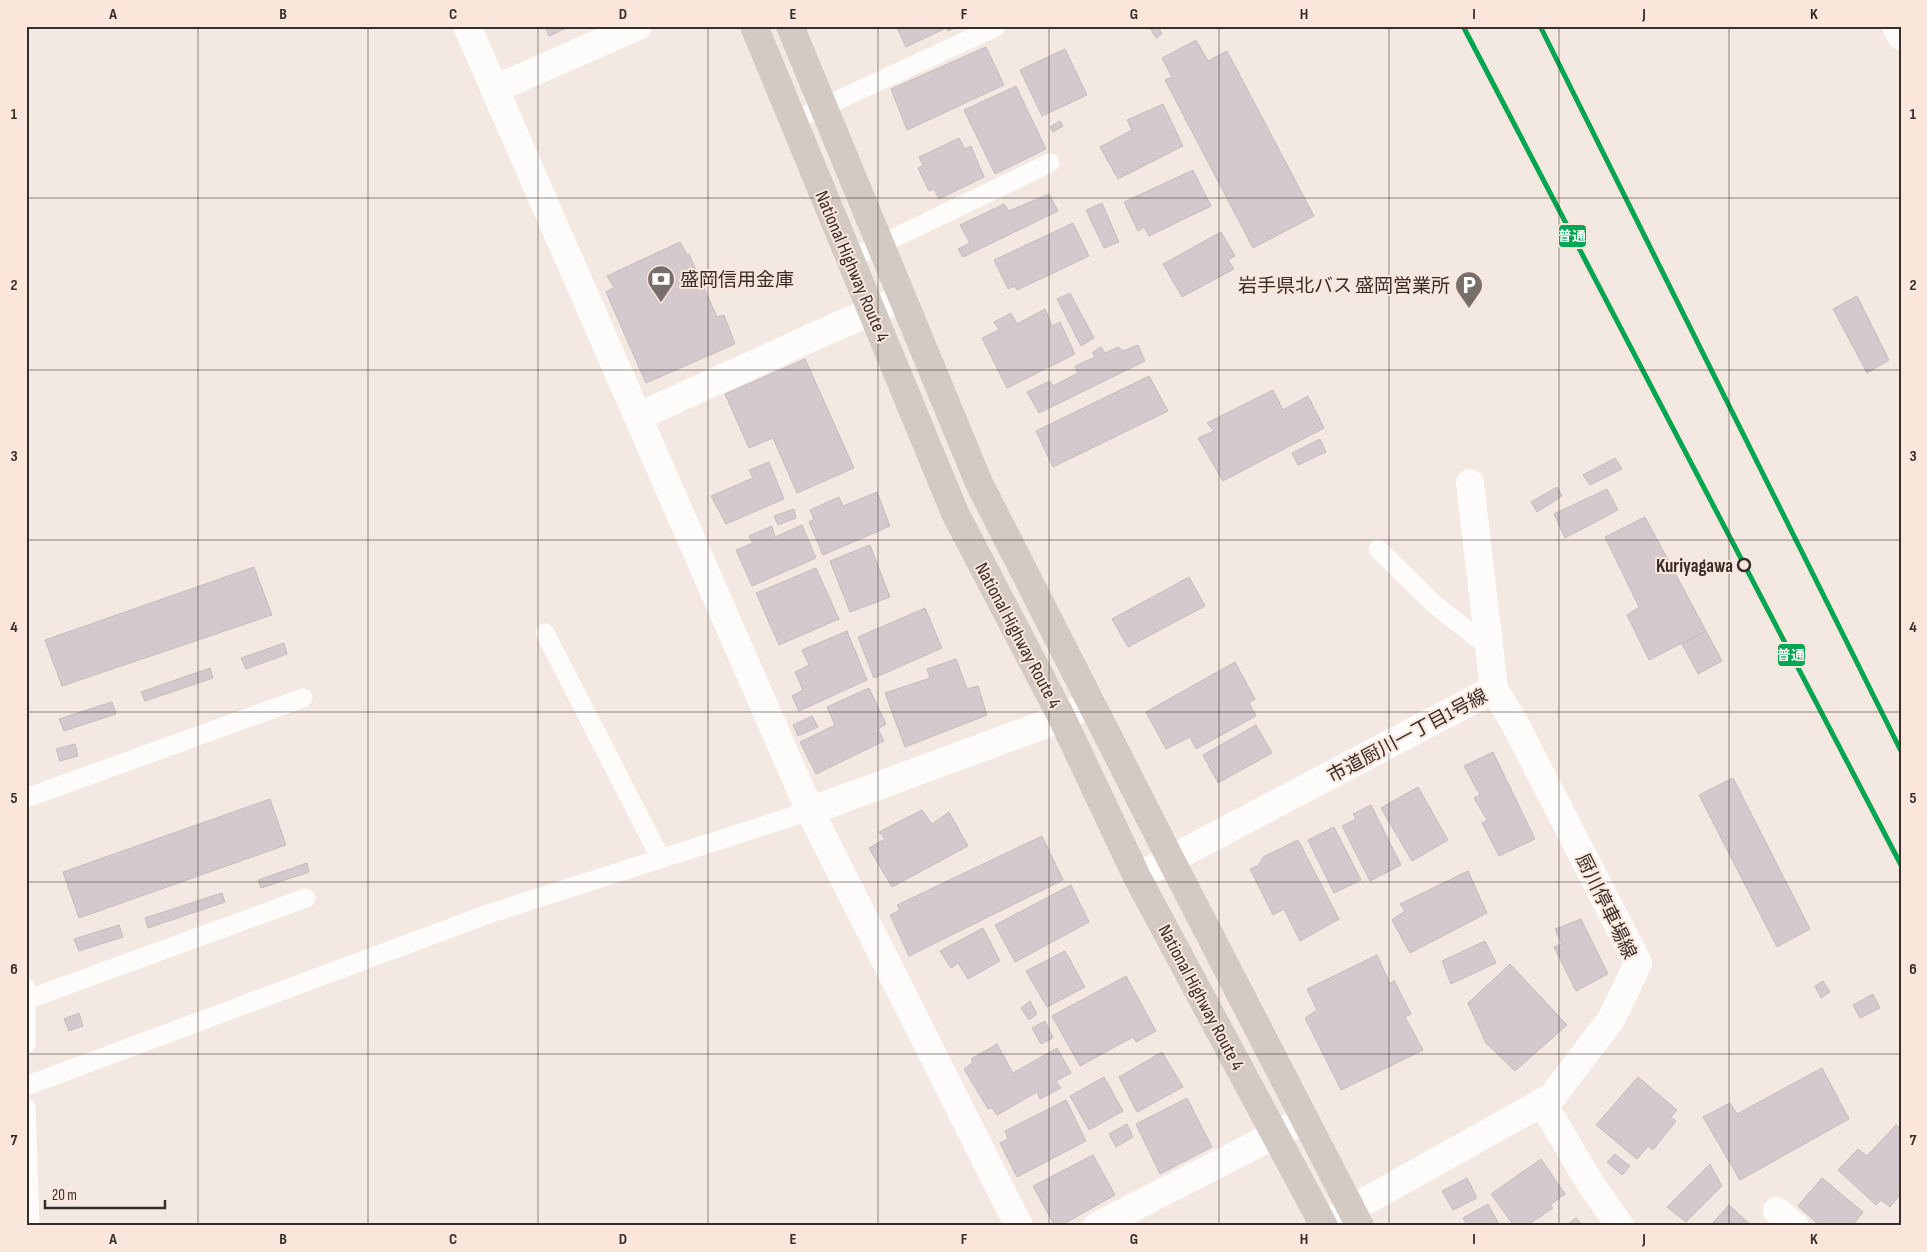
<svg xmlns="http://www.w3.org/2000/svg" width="1927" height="1252" font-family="'Sofia Sans Condensed','Noto Sans JP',sans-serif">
  <rect width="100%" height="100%" fill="#f4e8e2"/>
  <!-- building -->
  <g fill="#d4c9cd" stroke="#c5bdbd">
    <polygon points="545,26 571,26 549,36"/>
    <polygon points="896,26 959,26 948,31 946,28 906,47"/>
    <polygon points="1149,26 1158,26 1162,34 1156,38"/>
    <polygon points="1196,40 1208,61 1227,51 1314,216 1253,248 1165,80 1172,77 1162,58"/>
    <polygon points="986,47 1004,85 907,130 891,89"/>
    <polygon points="1065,49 1087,95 1042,116 1020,70"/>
    <polygon points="1016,86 1046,149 995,174 964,110"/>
    <polygon points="1163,104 1183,146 1118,179 1100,147 1132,130 1127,120"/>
    <polygon points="1060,121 1063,126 1053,132 1050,127"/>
    <polygon points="959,138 965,149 971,146 984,177 939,199 934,189 929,191 918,168 923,165 919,157"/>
    <polygon points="1193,170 1211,206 1149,236 1144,227 1138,231 1124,202"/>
    <polygon points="1049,194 1058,211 963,257 958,249 970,243 960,225 1004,204 1009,211"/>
    <polygon points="1102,203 1119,242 1104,248 1086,210"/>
    <polygon points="1073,223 1089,256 1017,290 1015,286 1008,289 994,260"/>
    <polygon points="1221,232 1235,256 1228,260 1234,269 1182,297 1163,264"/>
    <polygon points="680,242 687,255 689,254 717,317 724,315 735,344 646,383 606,292 614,287 607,276"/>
    <polygon points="1070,293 1094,338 1081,346 1057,299"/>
    <polygon points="1857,296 1889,360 1867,373 1833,309"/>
    <polygon points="1045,309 1052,326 1060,322 1075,354 1007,388 982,338 999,330 994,322 1011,313 1017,324"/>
    <polygon points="1138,345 1145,361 1039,413 1027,392 1050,381 1053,386 1078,373 1075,366 1095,357 1092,353 1101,347 1105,353 1118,347 1123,351"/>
    <polygon points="805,359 854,468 797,493 773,438 749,448 725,394"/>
    <polygon points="1149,376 1168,411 1053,467 1036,431"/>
    <polygon points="1273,390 1283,410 1308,396 1324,428 1223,481 1198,438 1214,431 1207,423"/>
    <polygon points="1320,439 1326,452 1298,465 1292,453"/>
    <polygon points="1615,458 1622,469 1590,485 1583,475"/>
    <polygon points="769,462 784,499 726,524 711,496 753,478 749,470"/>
    <polygon points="1557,487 1562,496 1537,512 1531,502"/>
    <polygon points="1607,489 1618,510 1565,538 1554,514"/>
    <polygon points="877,492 890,526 823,555 809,522 814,519 810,510 839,497 843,506"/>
    <polygon points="794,509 796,518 778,525 774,516"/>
    <polygon points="1645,517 1706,631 1649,660 1627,615 1639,607 1605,537"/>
    <polygon points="802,525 816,558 752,586 736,550 753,543 749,536 772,526 775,537"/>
    <polygon points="870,545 890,597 850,612 830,561"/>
    <polygon points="254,567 272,615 62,686 45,640"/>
    <polygon points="816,568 839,619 779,645 756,593"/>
    <polygon points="1189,577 1205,606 1128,647 1112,619"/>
    <polygon points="925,608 942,648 874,678 858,637"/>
    <polygon points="847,631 867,680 799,711 792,696 803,690 795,672 809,665 802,650"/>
    <polygon points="1706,631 1722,661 1698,674 1682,644"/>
    <polygon points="284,643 287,654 246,669 241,658"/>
    <polygon points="956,659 967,689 978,686 987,715 905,747 885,693 930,678 927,669"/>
    <polygon points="1235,662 1255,699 1249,703 1256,716 1196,749 1190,737 1166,749 1146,712"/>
    <polygon points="210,668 213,678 145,701 141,692"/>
    <polygon points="869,688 886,724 878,729 884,741 816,774 800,742 835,725 827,707"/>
    <polygon points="112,702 116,714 64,731 59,719"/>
    <polygon points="812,716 818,727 798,736 793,725"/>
    <polygon points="1256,725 1272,753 1218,783 1203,755"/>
    <polygon points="75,744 78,756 60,761 56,749"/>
    <polygon points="1493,752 1535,839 1499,856 1482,823 1487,820 1474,798 1480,795 1464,766"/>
    <polygon points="1733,778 1810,929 1777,947 1699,795"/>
    <polygon points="1418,787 1448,840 1412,861 1381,808"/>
    <polygon points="270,799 286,845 79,918 63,872"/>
    <polygon points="1371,805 1401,865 1370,881 1342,826 1356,819 1353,814"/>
    <polygon points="922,810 932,824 949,812 968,846 892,887 869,848 885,839 879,832"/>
    <polygon points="1334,827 1361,880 1334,893 1308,840"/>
    <polygon points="1042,836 1063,880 909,956 890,915 900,910 897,905"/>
    <polygon points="1298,840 1339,919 1300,941 1284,909 1273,915 1250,869 1259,865 1263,857"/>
    <polygon points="307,863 309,872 261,888 258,880"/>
    <polygon points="1468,871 1487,913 1410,953 1392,920 1405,911 1400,904"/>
    <polygon points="1071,885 1089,922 1015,962 995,925"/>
    <polygon points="222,893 225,902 148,928 145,918"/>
    <polygon points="1581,919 1608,974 1576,991 1554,947 1562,944 1555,929"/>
    <polygon points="119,925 123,937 79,951 74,939"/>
    <polygon points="983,928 1000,961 968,979 958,963 951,968 940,951"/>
    <polygon points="1485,941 1496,963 1451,984 1442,961"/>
    <polygon points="1065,951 1085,987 1047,1007 1026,971"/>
    <polygon points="1377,955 1390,984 1394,980 1411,1014 1405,1017 1423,1050 1341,1090 1305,1018 1317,1010 1307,989"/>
    <polygon points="1510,964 1567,1025 1515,1071 1486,1043 1468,1003"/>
    <polygon points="1126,976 1156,1031 1136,1042 1133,1037 1080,1066 1052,1016"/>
    <polygon points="1823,981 1830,992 1821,998 1815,986"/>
    <polygon points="1873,994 1880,1008 1860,1018 1853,1005"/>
    <polygon points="1030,1001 1037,1014 1029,1020 1021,1008"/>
    <polygon points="79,1013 83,1026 69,1031 64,1019"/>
    <polygon points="1045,1021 1053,1038 1041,1044 1032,1028"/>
    <polygon points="997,1044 1013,1073 1057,1048 1071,1073 1056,1081 1061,1088 1040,1099 1037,1092 997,1115 992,1108 988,1109 964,1069 973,1062 971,1059"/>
    <polygon points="1162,1052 1183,1087 1137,1112 1119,1077"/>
    <polygon points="1822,1068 1849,1119 1740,1180 1703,1117 1730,1103 1737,1114"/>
    <polygon points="1104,1077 1123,1111 1089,1130 1070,1096"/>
    <polygon points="1638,1077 1677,1110 1671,1117 1676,1121 1653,1150 1648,1146 1637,1159 1596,1125"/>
    <polygon points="1187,1098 1212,1147 1160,1174 1136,1124"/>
    <polygon points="1066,1100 1086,1141 1017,1177 1000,1143 1008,1139 1005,1131"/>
    <polygon points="1127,1124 1133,1137 1116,1147 1109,1134"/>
    <polygon points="1896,1125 1901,1129 1901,1194 1890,1207 1881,1200 1876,1205 1838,1170 1858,1149 1867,1156"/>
    <polygon points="1615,1154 1630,1166 1622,1175 1607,1162"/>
    <polygon points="1093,1155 1115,1195 1060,1226 1055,1226 1033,1186"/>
    <polygon points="1541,1159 1565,1194 1550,1205 1553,1208 1526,1226 1514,1226 1491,1194"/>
    <polygon points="1710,1164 1722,1186 1686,1222 1667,1207"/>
    <polygon points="1467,1178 1477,1198 1453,1210 1442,1191"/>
    <polygon points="1822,1178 1863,1212 1852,1226 1820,1226 1798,1206"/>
    <polygon points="1488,1204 1500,1226 1468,1226 1463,1218"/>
    <polygon points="1729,1205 1752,1226 1710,1226"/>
    <polygon points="1576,1218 1583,1226 1565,1226"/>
  </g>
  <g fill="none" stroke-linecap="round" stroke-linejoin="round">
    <!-- lane -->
    <g stroke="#fdfcfb" stroke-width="19">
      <polyline points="793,121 996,27"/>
      <polyline points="850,259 1050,163"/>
      <polyline points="1378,549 1434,604 1489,647"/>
      <polyline points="545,633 661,859"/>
      <polyline points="26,798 303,698"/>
      <polyline points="26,1000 306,898"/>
      <polyline points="26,1044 26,988"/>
      <polyline points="26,1086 491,913 810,811"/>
      <polyline points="26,1108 30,1226"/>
    </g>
    <!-- street -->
    <g stroke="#fdfcfb" stroke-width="28">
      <polyline points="467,26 810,811 1019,1226"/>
      <polyline points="495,89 638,26"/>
      <polyline points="639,416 833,328 901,299"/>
      <polyline points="810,811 1062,718 1092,703"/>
      <polyline points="1542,1102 1590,1183 1620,1226"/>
      <polyline points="1777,1211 1795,1226"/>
      <polyline points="1097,1226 1304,1120"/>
    </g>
    <!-- secondary -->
    <g stroke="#fdfcfb" stroke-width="28">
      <polyline points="1896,26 1901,36"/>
      <polyline points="1137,877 1494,689"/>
      <polyline points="1323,1225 1552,1097 1612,1018 1638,963 1515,724 1494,689 1470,483"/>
    </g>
    <!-- highway -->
    <g stroke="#d2cac3" stroke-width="28">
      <polyline points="754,26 955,513 1062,718 1137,877 1324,1226"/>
      <polyline points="790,26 979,483 1171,860 1360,1226"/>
    </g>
    <!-- rail-1 casing -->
    <g stroke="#fbe6db" stroke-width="9">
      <g id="rail-1">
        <polyline points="1463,26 1901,865"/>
        <polyline points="1540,26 1901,751"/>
      </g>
    </g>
    <!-- rail-1 -->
    <use href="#rail-1" stroke="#00a651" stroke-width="5"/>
  </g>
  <!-- grid -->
  <path fill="none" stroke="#362e2a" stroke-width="1" stroke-opacity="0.55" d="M198 26V1226M368 26V1226M538 26V1226M708 26V1226M878 26V1226M1049 26V1226M1219 26V1226M1389 26V1226M1559 26V1226M1729 26V1226M26 198H1901M26 370H1901M26 540H1901M26 712H1901M26 882H1901M26 1054H1901"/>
  <!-- icons -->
  <defs>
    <g id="bank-pin" transform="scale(1.4375)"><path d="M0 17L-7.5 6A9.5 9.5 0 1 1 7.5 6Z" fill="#786f6a" stroke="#fbe6db"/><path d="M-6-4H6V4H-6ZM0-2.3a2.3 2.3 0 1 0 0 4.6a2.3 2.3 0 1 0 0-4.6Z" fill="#fff"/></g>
    <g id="parking-pin" transform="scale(1.4375)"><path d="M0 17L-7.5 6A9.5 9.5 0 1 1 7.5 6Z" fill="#786f6a" stroke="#fbe6db"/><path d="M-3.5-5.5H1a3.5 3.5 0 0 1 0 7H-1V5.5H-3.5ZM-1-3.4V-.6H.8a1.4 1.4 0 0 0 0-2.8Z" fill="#fff"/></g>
  </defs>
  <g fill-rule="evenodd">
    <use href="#bank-pin" x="661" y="279"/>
    <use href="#parking-pin" x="1469" y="285"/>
  </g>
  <!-- markers -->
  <circle fill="#fbe6db" stroke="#362e2a" stroke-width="2.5" cx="1744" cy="565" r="6"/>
  <g text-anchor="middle" stroke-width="4" stroke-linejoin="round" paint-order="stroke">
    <!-- street labels -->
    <g font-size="19" fill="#362e2a" stroke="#fbe6db">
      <text transform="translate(853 266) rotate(67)" y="7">National Highway Route 4</text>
      <text transform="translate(1019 635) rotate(62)" y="7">National Highway Route 4</text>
      <text transform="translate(1407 735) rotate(-28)" y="7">市道厨川一丁目1号線</text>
      <text transform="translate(1607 906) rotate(64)" y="7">厨川停車場線</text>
      <text transform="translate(1202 997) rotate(62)" y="7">National Highway Route 4</text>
    </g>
    <!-- poi labels -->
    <g font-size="19" fill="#362e2a" stroke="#fbe6db" text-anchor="start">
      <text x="680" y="286">盛岡信用金庫</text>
      <text x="1450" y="292" text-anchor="end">岩手県北バス 盛岡営業所</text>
    </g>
    <!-- stop labels -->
    <g font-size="19" font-weight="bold" fill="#362e2a" stroke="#fbe6db" text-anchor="end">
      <text x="1733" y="572">Kuriyagawa</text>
    </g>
  </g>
  <g stroke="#fbe6db" stroke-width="2">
    <rect x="1558" y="224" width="29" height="24" rx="5" fill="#00a651"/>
    <rect x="1777" y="643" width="29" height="24" rx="5" fill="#00a651"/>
  </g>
  <g font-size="14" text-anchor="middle" font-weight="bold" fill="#fff">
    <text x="1572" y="241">普通</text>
    <text x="1791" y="660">普通</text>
  </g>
  <!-- border -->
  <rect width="1927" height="1252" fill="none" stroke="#fbe6db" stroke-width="55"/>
  <!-- scale -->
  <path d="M45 1200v8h120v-8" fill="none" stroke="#362e2a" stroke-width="2.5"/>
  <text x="52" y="1200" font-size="15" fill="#362e2a" stroke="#fbe6db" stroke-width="4" paint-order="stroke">20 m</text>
  <rect x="28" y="28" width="1872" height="1196" fill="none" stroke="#362e2a" stroke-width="2"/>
  <g font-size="16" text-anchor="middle" font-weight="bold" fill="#362e2a">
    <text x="113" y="19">A</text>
    <text x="283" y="19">B</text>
    <text x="453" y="19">C</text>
    <text x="623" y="19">D</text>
    <text x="793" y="19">E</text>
    <text x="964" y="19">F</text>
    <text x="1134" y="19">G</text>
    <text x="1304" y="19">H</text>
    <text x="1474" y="19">I</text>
    <text x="1644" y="19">J</text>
    <text x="1814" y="19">K</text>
    <text x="14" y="119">1</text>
    <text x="1913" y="119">1</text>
    <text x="14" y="290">2</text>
    <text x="1913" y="290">2</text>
    <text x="14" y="461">3</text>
    <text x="1913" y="461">3</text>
    <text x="14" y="632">4</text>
    <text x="1913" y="632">4</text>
    <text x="14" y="803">5</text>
    <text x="1913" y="803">5</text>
    <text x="14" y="974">6</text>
    <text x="1913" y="974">6</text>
    <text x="14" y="1145">7</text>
    <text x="1913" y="1145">7</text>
    <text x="113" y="1244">A</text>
    <text x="283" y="1244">B</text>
    <text x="453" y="1244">C</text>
    <text x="623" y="1244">D</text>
    <text x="793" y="1244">E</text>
    <text x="964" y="1244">F</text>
    <text x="1134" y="1244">G</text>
    <text x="1304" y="1244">H</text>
    <text x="1474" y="1244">I</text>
    <text x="1644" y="1244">J</text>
    <text x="1814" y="1244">K</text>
  </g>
</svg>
